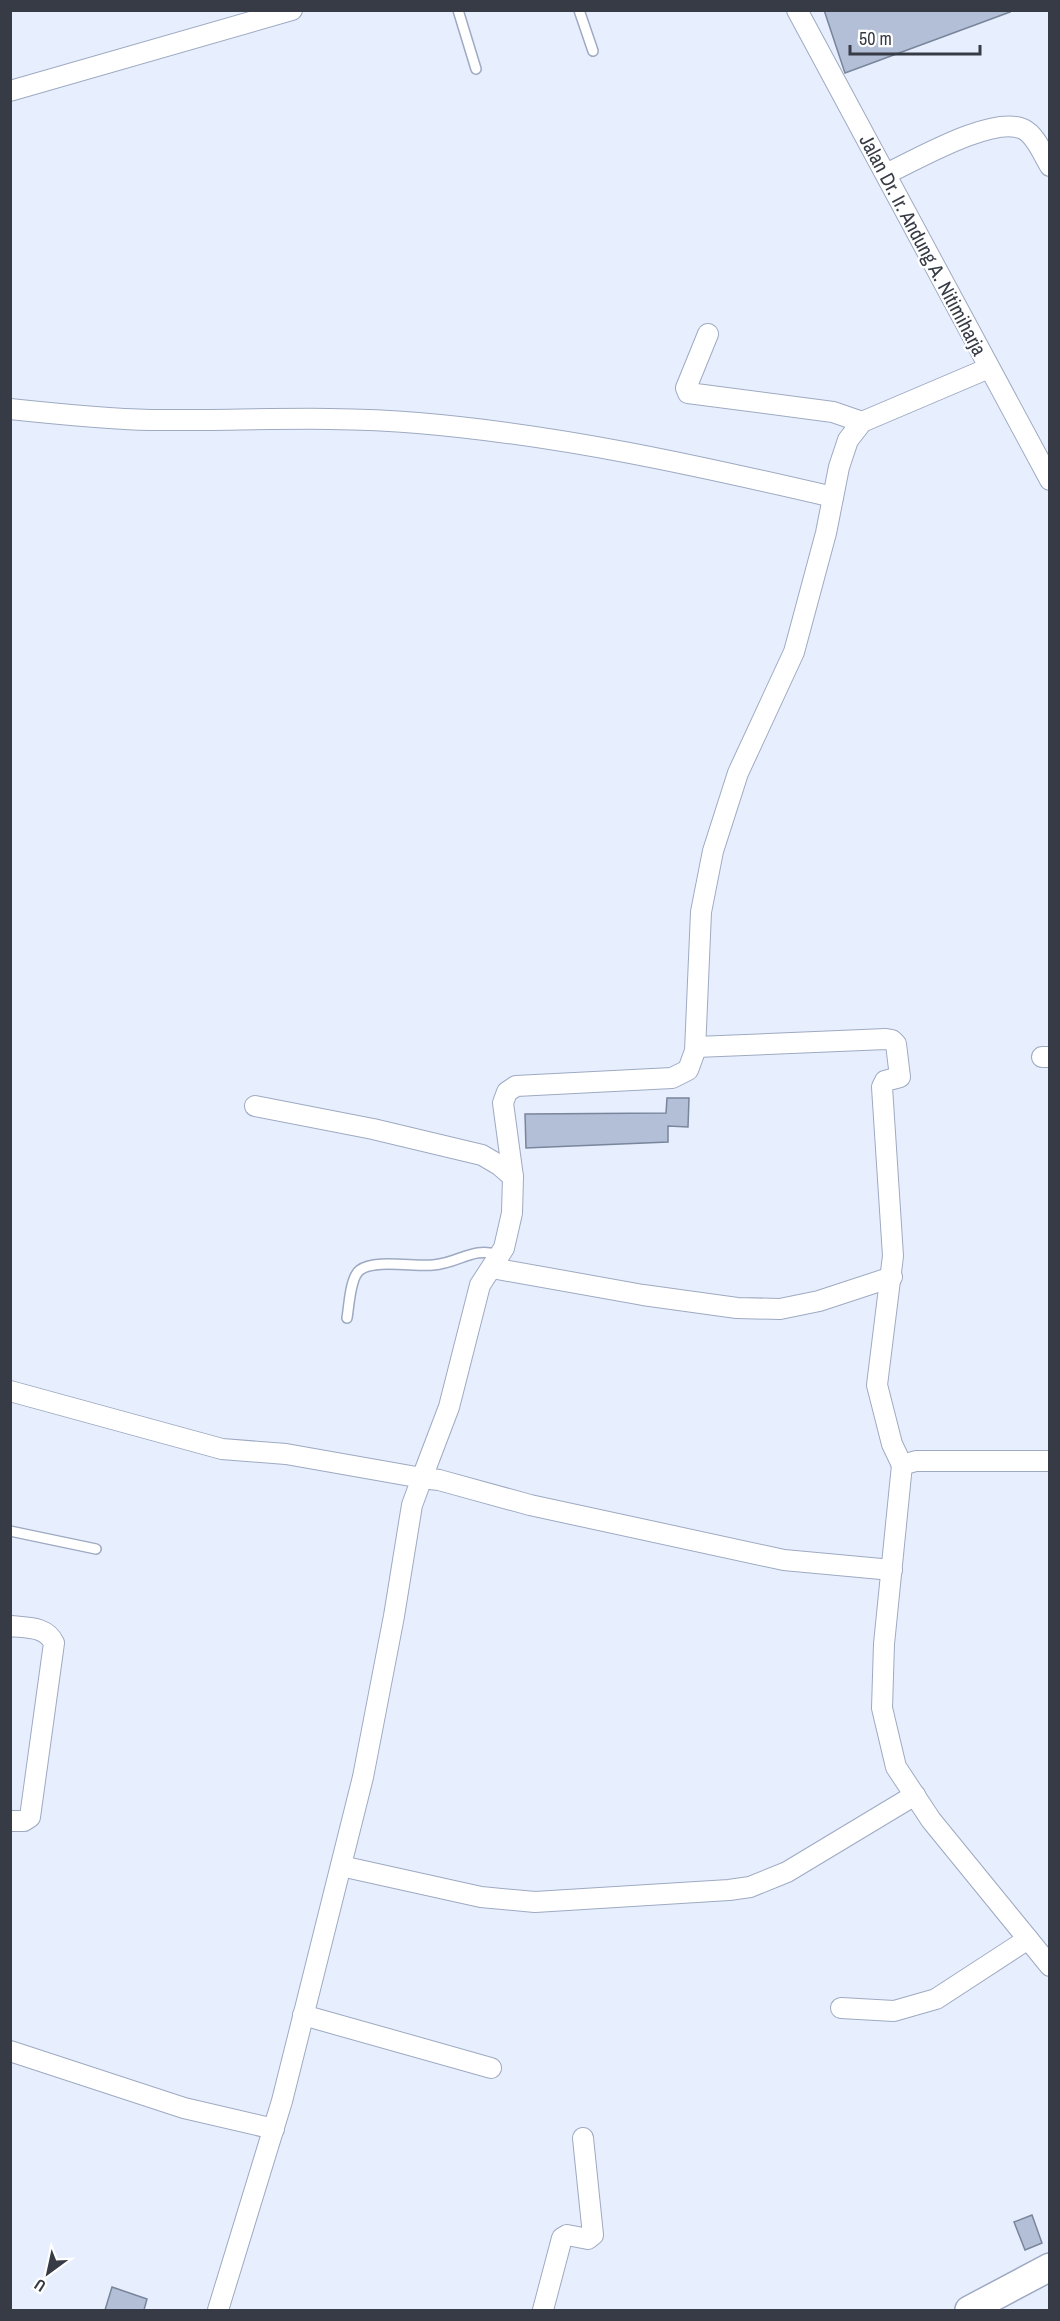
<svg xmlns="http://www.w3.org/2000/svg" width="1060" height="2321" font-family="'Archivo Narrow',sans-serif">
  <rect width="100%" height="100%" fill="#e7effe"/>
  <!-- building -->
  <g fill="#b2bfd7" stroke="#79859b" stroke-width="1.5">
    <polygon points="824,10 1009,10 1010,12 845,73"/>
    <polygon points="667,1098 689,1098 688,1127 668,1126 668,1142 526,1148 525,1114 666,1113"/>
    <polygon points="1032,2215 1042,2243 1025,2250 1014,2222"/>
    <polygon points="112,2287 147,2299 144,2310 105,2310"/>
  </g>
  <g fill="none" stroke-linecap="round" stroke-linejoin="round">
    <!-- lane casing -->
    <g stroke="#9eaac2" stroke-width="12">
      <g id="lane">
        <polyline points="458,10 476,69"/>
        <polyline points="579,10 593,51"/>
        <path d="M347 1318C349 1307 350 1277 360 1270 374 1259 415 1267 433 1265 460 1263 472 1246 500 1255"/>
        <polyline points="10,1531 96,1549"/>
      </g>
    </g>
    <!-- street casing -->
    <g stroke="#9eaac2" stroke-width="22">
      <g id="street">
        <polyline points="797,10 1050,480"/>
        <polyline points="10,91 292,10"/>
        <path d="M886 174C916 160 993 115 1023 129 1036 135 1043 155 1050 166"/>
        <polyline points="708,334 686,388 688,393 833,412 862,422"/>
        <path d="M10 409C57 414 104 419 151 420 240 421 329 415 418 423 560 435 695 465 833 497"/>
        <polyline points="696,1047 886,1039 892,1040 896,1044 900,1077 885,1081 882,1087 893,1256 877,1385 892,1444 902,1465"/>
        <polyline points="1042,1057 1050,1057"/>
        <polyline points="255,1106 373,1129 482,1155 499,1165 513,1177"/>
        <polyline points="492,1268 643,1295 737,1308 780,1309 819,1301 892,1277"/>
        <polyline points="10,1391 222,1449 286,1454 422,1478 449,1407 480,1285 504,1248 512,1213 513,1177 503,1103 507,1092 516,1086 672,1078 688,1070 695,1051 701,912 713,851 738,773 794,652 826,533 839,467 848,440 862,422 989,368"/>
        <polyline points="1050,1461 916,1461 902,1465 884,1644 882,1708 896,1767 931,1820 1050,1966"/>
        <path d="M10 1626C27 1628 46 1626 54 1643L30 1817 24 1821H10"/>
        <polyline points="341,1866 481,1897 535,1902 729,1890 750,1887 787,1872 915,1795"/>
        <polyline points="841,2008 894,2011 936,1999 1028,1939"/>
        <polyline points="303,2015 491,2068"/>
        <polyline points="10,2051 184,2108 274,2129"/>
        <polyline points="218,2310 282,2101 363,1777 394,1616 412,1505 422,1478 439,1480 530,1505 784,1560 892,1570"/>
        <polyline points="543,2310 562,2238 567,2235 588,2239 593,2235 583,2138"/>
      </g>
    </g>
    <!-- secondary casing -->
    <g stroke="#9eaac2" stroke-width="30">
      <polyline id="secondary" points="969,2310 1050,2267"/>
    </g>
    <!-- lane -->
    <use href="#lane" stroke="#fff" stroke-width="9"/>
    <!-- street -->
    <use href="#street" stroke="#fff" stroke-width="20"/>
    <!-- secondary -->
    <use href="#secondary" stroke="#fff" stroke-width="27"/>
  </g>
  <g text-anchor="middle" stroke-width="4.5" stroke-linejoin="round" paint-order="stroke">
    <!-- street labels -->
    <g font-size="20" fill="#363b45" stroke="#fff">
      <text transform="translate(923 245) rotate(62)" y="7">Jalan Dr. Ir. Andung A. Nitimiharja</text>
    </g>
  </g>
  <!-- border -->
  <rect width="1060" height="2321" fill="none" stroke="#363b45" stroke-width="24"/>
  <!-- north arrow -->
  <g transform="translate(48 2273) rotate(213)" stroke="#ffffff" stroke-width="4.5" paint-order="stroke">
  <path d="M0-4.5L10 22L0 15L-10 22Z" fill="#363b45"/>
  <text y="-9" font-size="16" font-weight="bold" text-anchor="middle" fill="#363b45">U</text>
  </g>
  <!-- scale -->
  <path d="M850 45v9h130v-9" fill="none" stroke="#363b45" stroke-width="3"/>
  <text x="859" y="45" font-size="18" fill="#363b45" stroke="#ffffff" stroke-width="4.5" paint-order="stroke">50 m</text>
</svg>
